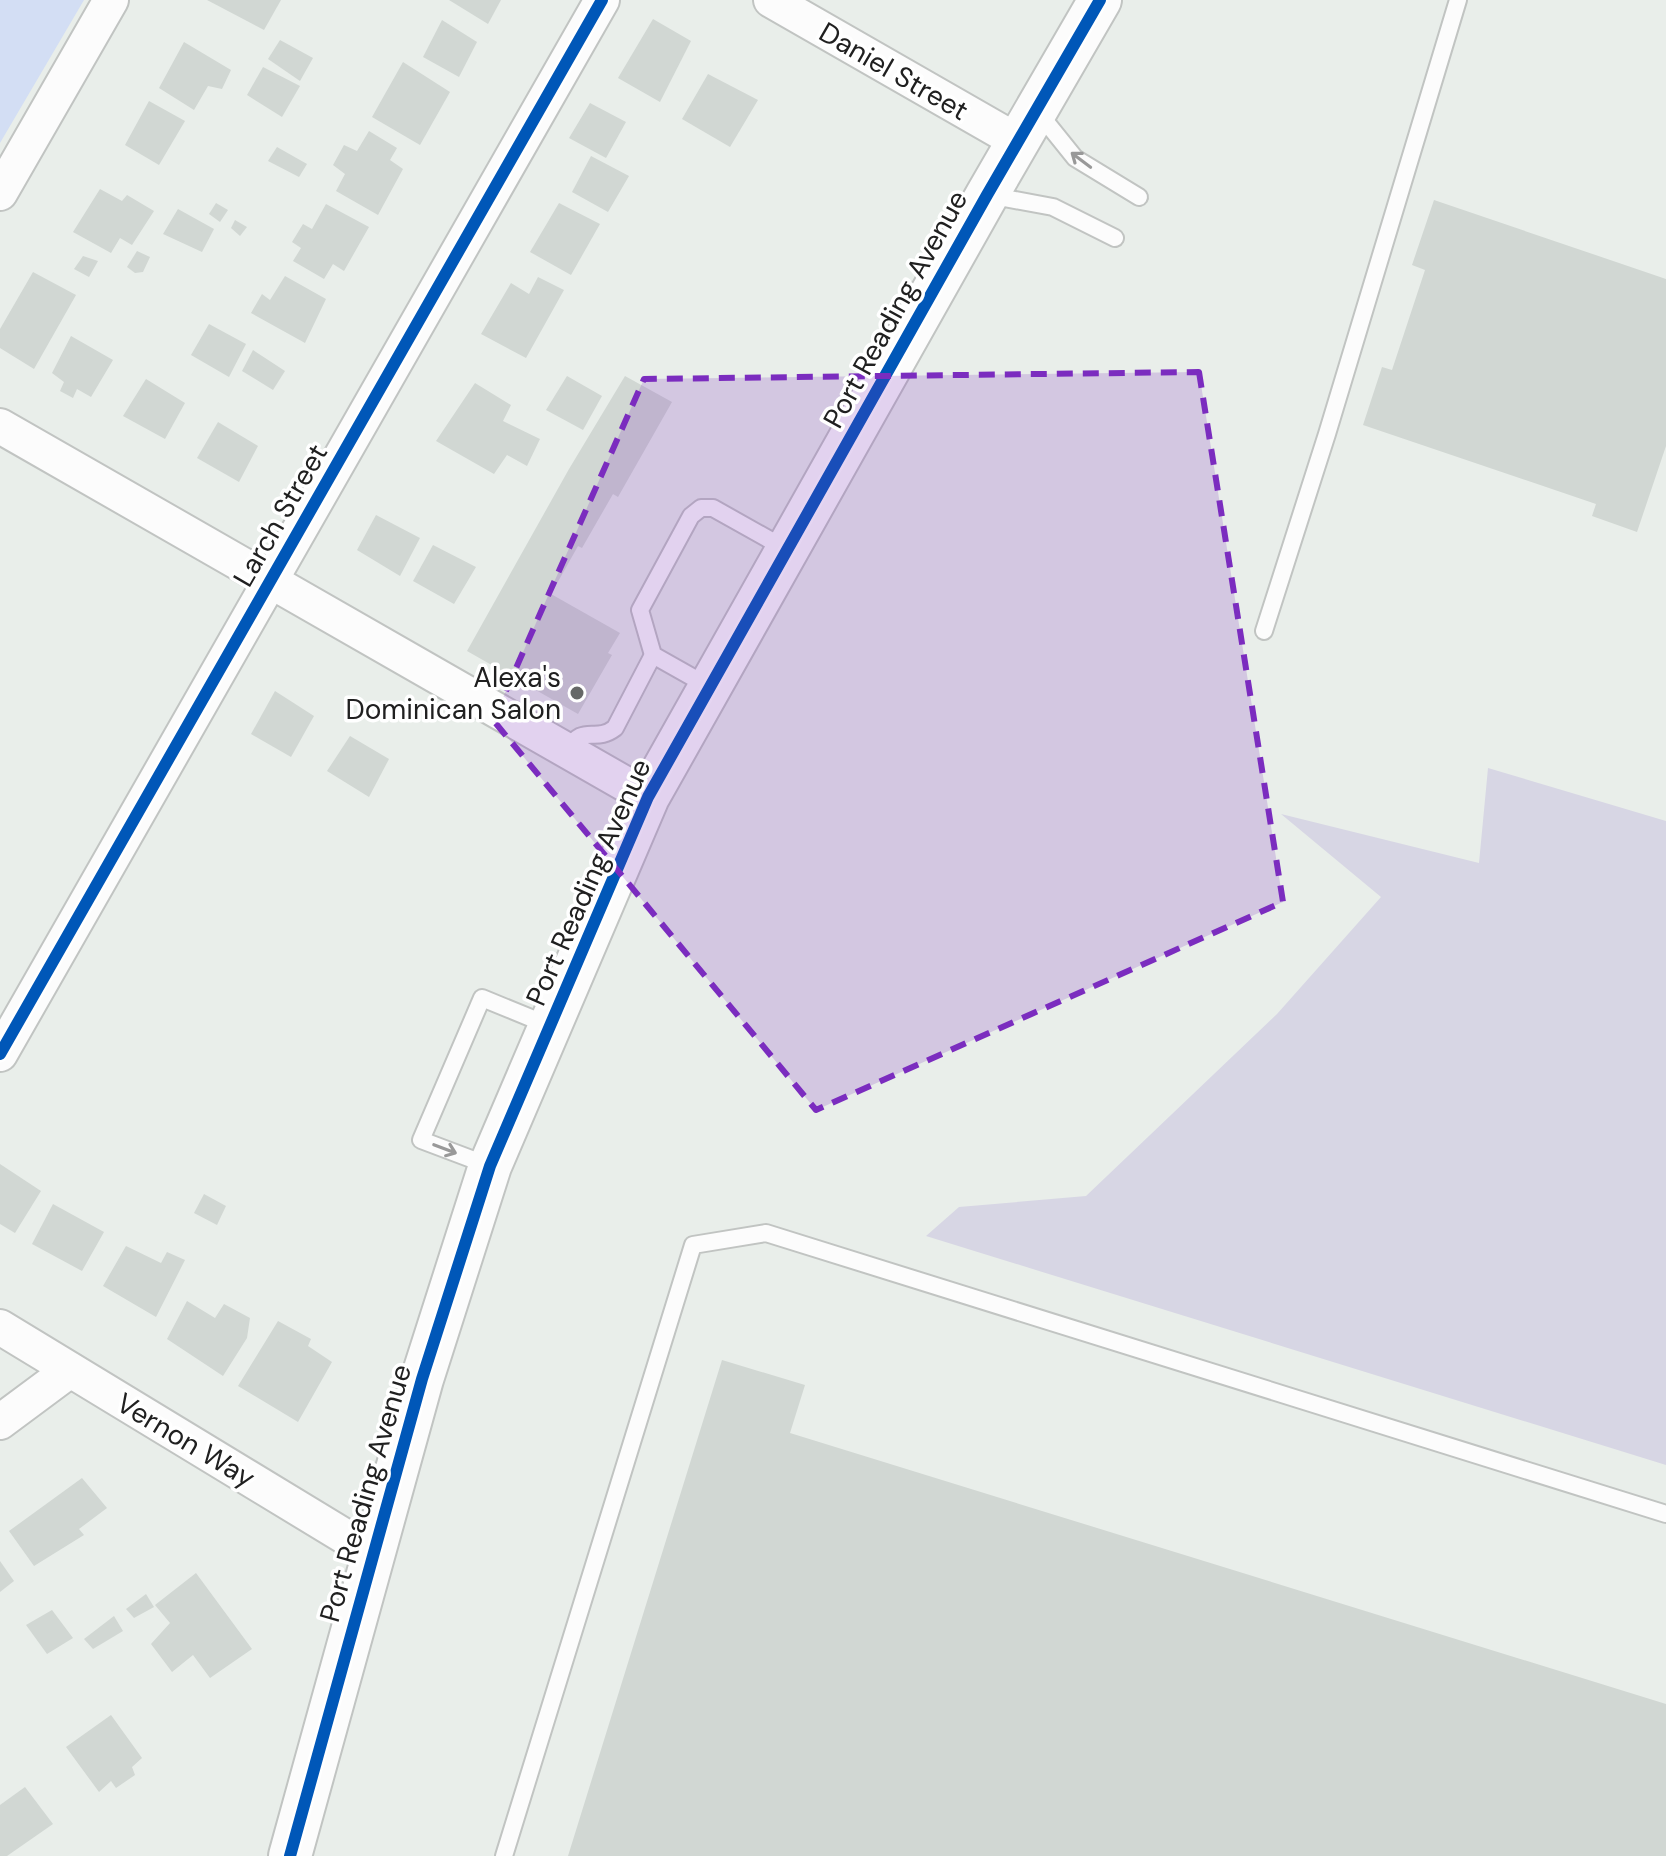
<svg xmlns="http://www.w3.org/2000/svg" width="1666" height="1856" font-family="'DM Sans',sans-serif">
  <rect width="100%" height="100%" fill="#e9eeea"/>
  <!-- wetland -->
  <polygon fill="#d7d6e4" points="1488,768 1666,821 1666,1465 926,1236 959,1207 1086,1196 1277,1014 1381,897 1281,814 1479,863"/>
  <!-- park -->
  <polygon fill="#d3def4" points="0,0 84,0 0,143"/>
  <!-- building -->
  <g fill="#d1d7d3">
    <polygon points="207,0 281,0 264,30"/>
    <polygon points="449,0 501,0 488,24"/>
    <polygon points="653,19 691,41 660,102 618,78"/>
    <polygon points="442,20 477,42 459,77 423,57"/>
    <polygon points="280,40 313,58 300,81 268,59"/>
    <polygon points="184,42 231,70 222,89 208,86 194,110 159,88"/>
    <polygon points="403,62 450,92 420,145 372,117"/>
    <polygon points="263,67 300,86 282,117 247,95"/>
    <polygon points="708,74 758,100 730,147 682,119"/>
    <polygon points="149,101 185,121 159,165 125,145"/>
    <polygon points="590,103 626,122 606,158 569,138"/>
    <polygon points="369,131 397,148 390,160 403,169 378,215 336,191 345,174 333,165 344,145 357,151"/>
    <polygon points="277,147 307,164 299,177 268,161"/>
    <polygon points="591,156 629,176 608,212 572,192"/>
    <polygon points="100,189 122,201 127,195 154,211 132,245 120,238 111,253 73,232"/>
    <polygon points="1434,200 1666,279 1666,446 1637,532 1592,516 1596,504 1363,425 1382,367 1392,370 1425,270 1412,265"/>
    <polygon points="216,203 228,210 220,222 209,214"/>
    <polygon points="559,203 600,224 571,275 530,252"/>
    <polygon points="326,204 369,227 344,271 333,264 324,279 293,261 301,248 292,242 303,224 312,229"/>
    <polygon points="178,209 214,229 202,252 163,234"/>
    <polygon points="235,220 247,227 240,236 231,228"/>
    <polygon points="137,251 150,257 143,272 135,273 127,267"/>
    <polygon points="83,256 98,261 89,277 74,269"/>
    <polygon points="33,272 76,295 34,369 0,348 0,329"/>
    <polygon points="285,276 326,299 305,343 251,313 262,294 270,300"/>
    <polygon points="538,277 564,290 526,358 481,334 511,283 529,294"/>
    <polygon points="209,324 246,344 229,377 191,355"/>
    <polygon points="71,336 113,360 91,397 77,389 73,398 60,391 64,382 52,373"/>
    <polygon points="253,350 285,371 273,390 242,371"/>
    <polygon points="567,376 602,396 583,430 546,410"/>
    <polygon points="625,376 672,402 618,497 613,494 582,548 578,546 551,594 620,633 608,653 612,655 578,714 467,651 569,469"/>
    <polygon points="146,379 185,403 165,439 123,416"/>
    <polygon points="475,383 511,405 503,421 540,439 527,466 507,455 494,474 436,441"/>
    <polygon points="218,422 258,446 239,482 197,458"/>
    <polygon points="376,515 420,538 400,576 357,550"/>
    <polygon points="433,545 476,567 454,604 413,581"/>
    <polygon points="275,691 314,716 291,757 251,734"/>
    <polygon points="350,736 389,759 369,797 327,771"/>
    <polygon points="0,1164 41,1191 15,1233 0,1224"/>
    <polygon points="204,1194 226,1206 217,1225 194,1213"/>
    <polygon points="53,1204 104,1232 82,1271 32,1244"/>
    <polygon points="126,1246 161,1263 167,1252 185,1260 156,1317 103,1286"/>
    <polygon points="187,1301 215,1318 224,1304 250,1318 247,1338 223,1376 167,1339"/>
    <polygon points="278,1321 311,1339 308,1346 332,1362 298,1422 238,1386"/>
    <polygon points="722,1360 805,1385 790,1433 1666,1704 1666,1856 568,1856"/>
    <polygon points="82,1478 107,1508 79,1529 84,1535 34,1566 9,1531"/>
    <polygon points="0,1561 14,1581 0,1592"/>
    <polygon points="196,1573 252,1649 210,1678 193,1655 172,1672 151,1644 170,1623 155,1605"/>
    <polygon points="146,1594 154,1607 134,1618 126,1609"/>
    <polygon points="52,1610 73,1638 47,1654 26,1625"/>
    <polygon points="114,1616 123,1631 93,1649 84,1639"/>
    <polygon points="111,1715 142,1758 132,1767 135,1775 116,1788 111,1781 99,1792 66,1747"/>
    <polygon points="25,1787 53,1824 7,1856 0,1856 0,1805"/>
  </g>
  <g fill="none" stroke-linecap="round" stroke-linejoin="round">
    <!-- service casing -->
    <g stroke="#c1c4c2" stroke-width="20">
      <g id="service">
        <polyline points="1038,112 1075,158 1139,197"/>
        <polyline points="988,195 1053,207 1115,238"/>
        <polyline points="1264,631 1327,434 1458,0"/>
        <polyline points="708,686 653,655 640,610 691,516 701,508 713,508 786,549"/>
        <path d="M567 751C584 722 594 744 615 728L653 655"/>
        <polyline points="490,1166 421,1140 482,998 548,1025"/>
        <polyline points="504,1856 693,1245 766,1233 1666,1514"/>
      </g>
    </g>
    <!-- minor casing -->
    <g stroke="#c1c4c2" stroke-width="38">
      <g id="minor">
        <polyline points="771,0 1017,141"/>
        <polyline points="0,193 111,0"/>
        <polyline points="0,426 648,797"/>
        <polyline points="0,1054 602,0"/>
        <polyline points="0,1327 372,1553"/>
        <polyline points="0,1422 70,1370"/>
      </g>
    </g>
    <!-- tertiary casing -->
    <g stroke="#c1c4c2" stroke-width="46">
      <polyline id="tertiary" points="290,1856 422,1379 490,1166 648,797 987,195 1100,0"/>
    </g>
    <!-- service -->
    <use href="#service" stroke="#fcfcfc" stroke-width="16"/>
    <!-- minor -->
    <use href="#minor" stroke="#fcfcfc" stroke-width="34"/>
    <!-- tertiary -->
    <use href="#tertiary" stroke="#fcfcfc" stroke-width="42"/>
    <!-- cycleway casing -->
    <g stroke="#fff" stroke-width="17">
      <g id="cycleway">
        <polyline points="0,1054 602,0"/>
        <polyline points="290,1856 422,1379 490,1166 648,797 987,195 1100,0"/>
      </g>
    </g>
    <!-- cycleway -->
    <use href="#cycleway" stroke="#0057b8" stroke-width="12"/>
  </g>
  <!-- one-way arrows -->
  <defs><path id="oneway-shaft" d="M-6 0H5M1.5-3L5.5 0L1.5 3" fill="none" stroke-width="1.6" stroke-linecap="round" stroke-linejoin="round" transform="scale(2)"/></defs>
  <g stroke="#999">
    <use href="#oneway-shaft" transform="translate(1081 160) rotate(-143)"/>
    <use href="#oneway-shaft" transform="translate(445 1149) rotate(21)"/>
  </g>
  <!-- marked area -->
  <path fill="#7b2cbf" fill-opacity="0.2" stroke="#7b2cbf" stroke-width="6" stroke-dasharray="16 10" stroke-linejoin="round" d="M1199 372 1283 902 816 1110 493 720 644 379Z"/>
  <!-- markers -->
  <circle fill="#666867" stroke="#fff" stroke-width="3" cx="577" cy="693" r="8"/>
  <g text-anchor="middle" stroke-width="7" stroke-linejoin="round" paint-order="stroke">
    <!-- street labels -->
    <g font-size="28" fill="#202020" stroke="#fff">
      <text transform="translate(894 71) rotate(30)" y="10">Daniel Street</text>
      <text transform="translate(895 309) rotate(-61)" y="10">Port Reading Avenue</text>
      <text transform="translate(280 515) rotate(-60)" y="10">Larch Street</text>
      <text transform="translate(588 882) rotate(-66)" y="10">Port Reading Avenue</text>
      <text transform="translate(186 1440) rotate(31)" y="10">Vernon Way</text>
      <text transform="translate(365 1493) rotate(-74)" y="10">Port Reading Avenue</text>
    </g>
    <!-- poi labels -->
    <g font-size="28" fill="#202020" stroke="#fff" text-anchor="end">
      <text x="561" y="687">Alexa's<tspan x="561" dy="32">Dominican Salon</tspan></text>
    </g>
  </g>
</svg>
